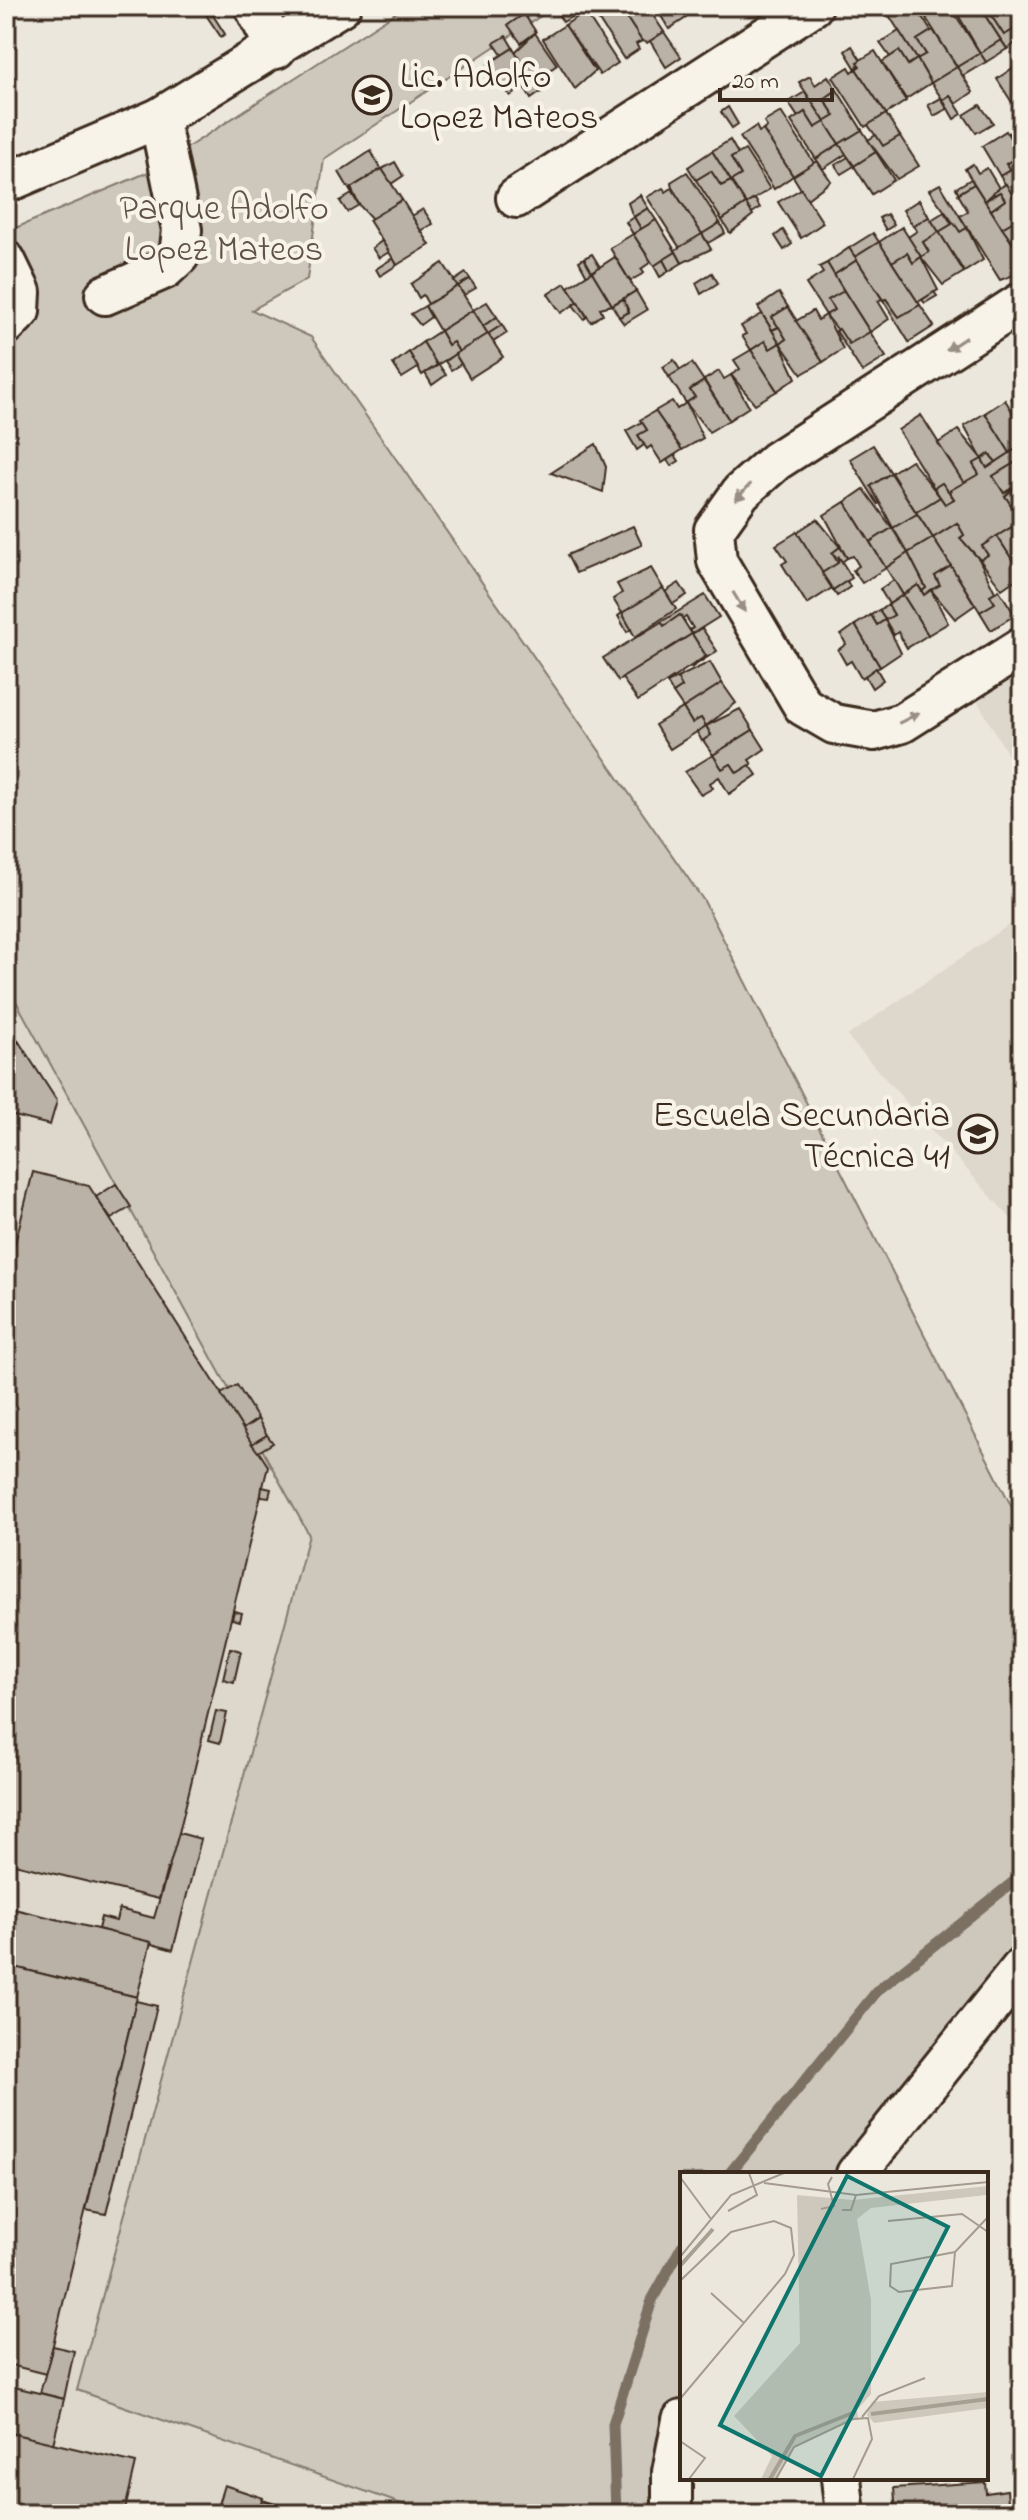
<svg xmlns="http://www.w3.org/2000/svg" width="1028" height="2520" font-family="'Indie Flower',sans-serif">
  <rect width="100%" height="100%" fill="#ece7dc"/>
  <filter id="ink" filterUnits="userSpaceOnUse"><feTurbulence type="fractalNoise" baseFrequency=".0125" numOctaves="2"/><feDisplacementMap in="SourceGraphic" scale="16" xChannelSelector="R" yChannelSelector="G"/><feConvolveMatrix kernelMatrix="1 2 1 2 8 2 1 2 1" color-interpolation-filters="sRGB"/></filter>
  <g filter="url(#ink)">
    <!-- built -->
    <g fill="#ddd7cc">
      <polygon points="1022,672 1022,780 978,702"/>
      <polygon points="1022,916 1022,1231 847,1036"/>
      <polygon points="6,949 309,1535 77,2390 430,2514 6,2514"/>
    </g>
    <!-- green -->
    <polygon fill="#cec8bc" stroke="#84796d" stroke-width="2" points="406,6 556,6 324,159 307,279 252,310 311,337 704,901 1022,1527 1022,1967 856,2174 682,2174 682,2420 672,2514 430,2514 77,2390 309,1535 6,983 6,232 151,171"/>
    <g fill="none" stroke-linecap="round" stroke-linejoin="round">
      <!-- stream -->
      <g stroke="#7c7064" stroke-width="11">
        <polyline points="729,2174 878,1990 1022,1875"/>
        <polyline points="616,2514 613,2424 652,2300 682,2246"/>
      </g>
    </g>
    <!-- building -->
    <g fill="#bab2a7" stroke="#3b2a1e" stroke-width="2">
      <polygon points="200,6 207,6 225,34 221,37"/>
      <polygon points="563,6 585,6 586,8 563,22 556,11"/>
      <polygon points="594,6 619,6 642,41 636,44 639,49 624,59 591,8"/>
      <polygon points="619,6 647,6 664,32 647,43 642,41"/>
      <polygon points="655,6 684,6 686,18 669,29"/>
      <polygon points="684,6 704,6 694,13 691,9 687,12"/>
      <polygon points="883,6 915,6 931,31 917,40 926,54 917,59"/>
      <polygon points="953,6 979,6 1001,40 980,53"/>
      <polygon points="979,6 985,6 1004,35 1022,25 1022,57 1014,44 1007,49"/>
      <polygon points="985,6 1012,6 1022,25 1004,35"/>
      <polygon points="1012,6 1022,6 1022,21"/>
      <polygon points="943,7 946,11 951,8 980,53 957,67 926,18"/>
      <polygon points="585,12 618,63 600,75 565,25"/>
      <polygon points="524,14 536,32 521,43 508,25"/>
      <polygon points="565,25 595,71 575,89 543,39"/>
      <polygon points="933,30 957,67 931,83 917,59 926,54 917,40"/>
      <polygon points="899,31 917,59 908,65 899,51 890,57 880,43"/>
      <polygon points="664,32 681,57 666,67 650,41"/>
      <polygon points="535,33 557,65 534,81 515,52"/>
      <polygon points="506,36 513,48 502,55 494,43"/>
      <polygon points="1001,40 1007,49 986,62 980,53"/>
      <polygon points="852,46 861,60 856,69 845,51"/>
      <polygon points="513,48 534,81 510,96 488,64"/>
      <polygon points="875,51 906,101 886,114 856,69 860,66 857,62"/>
      <polygon points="899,51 908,65 917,59 931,83 906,99 882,62"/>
      <polygon points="980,53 986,62 962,76 957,67"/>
      <polygon points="1017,65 1022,73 1022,99 1013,104 997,79"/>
      <polygon points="849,67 852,72 856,69 886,114 865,127 833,77"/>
      <polygon points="957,67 973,92 956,104 950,95 943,100 931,83"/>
      <polygon points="541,76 549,87 541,92 534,81"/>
      <polygon points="810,76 815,85 828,76 837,90 824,99 835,116 825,122 799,82"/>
      <polygon points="534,81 541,92 531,99 524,87"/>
      <polygon points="837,90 862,130 839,144 825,122 835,116 824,99"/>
      <polygon points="805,92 825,122 815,128 805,112 798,117 788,102"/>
      <polygon points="950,95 962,114 954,119 943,100"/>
      <polygon points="941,98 947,109 934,116 928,105"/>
      <polygon points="980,105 993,123 976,133 964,115"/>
      <polygon points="728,107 738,124 732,128 721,112"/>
      <polygon points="781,112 814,163 793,176 763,130 767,127 764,122"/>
      <polygon points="805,112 815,128 825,122 839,144 816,159 791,121"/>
      <polygon points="886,114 900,136 883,146 868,125"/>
      <polygon points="756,126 759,132 763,130 793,176 774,189 740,137"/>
      <polygon points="1022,126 1022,158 1007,134"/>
      <polygon points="862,130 876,152 854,166 839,144"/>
      <polygon points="1006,131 1020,155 1006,164 1010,170 1000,176 982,146"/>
      <polygon points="876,135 883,146 900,136 919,166 897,179 868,140"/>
      <polygon points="730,140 738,154 731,158 741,175 731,181 712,151"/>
      <polygon points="839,144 846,154 823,169 816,159"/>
      <polygon points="745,150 770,189 746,204 731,181 741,175 731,158"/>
      <polygon points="371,151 381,169 351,188 352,194 339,172"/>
      <polygon points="712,151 731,181 721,186 711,171 696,180 688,167"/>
      <polygon points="876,152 894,180 872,194 854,166"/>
      <polygon points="1020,155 1022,179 1020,180 1006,164"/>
      <polygon points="848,157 854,166 841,174 835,165"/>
      <polygon points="817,161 831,181 807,199 793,176"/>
      <polygon points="395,162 403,176 391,184 382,169"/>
      <polygon points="973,164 978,173 987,168 999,188 985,201 965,169"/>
      <polygon points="1013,168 1022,191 1014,198 1000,176"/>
      <polygon points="382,169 402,200 372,219 359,205 351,188"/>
      <polygon points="711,171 721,186 731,181 746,204 722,220 696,180"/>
      <polygon points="687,172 720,223 702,234 672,188 671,182"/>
      <polygon points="971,179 974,184 959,193 956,188"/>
      <polygon points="940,184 967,228 960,232 929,190"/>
      <polygon points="974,184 1022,258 1022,267 1014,275 1000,280 960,216 968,211 958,194"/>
      <polygon points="1006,184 1022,212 1021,217 1002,228 991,210 1005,200 1000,192 994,195 993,192"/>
      <polygon points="663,188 666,192 672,188 702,234 680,248 647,197"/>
      <polygon points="801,189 823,223 801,238 778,202"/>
      <polygon points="1000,192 1005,200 991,210 985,201"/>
      <polygon points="1022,193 1022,210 1014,198"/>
      <polygon points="352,194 359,205 347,212 340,201"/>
      <polygon points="640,195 648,208 633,217 628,203"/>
      <polygon points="755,199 760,208 752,213 746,204"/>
      <polygon points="402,200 430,245 397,265 369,220"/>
      <polygon points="919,200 929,217 913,226 903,210"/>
      <polygon points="746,204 753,215 730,233 722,220"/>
      <polygon points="648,208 656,220 641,229 634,217"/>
      <polygon points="423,209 433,224 421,231 412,216"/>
      <polygon points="944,212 952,224 939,232 931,220"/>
      <polygon points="887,214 894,225 886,230 879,218"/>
      <polygon points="634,217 641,229 633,234 626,222"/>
      <polygon points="929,217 939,232 923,242 929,252 921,257 908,237 917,231 913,226"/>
      <polygon points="1021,217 1022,235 1012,242 1002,228"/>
      <polygon points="656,220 676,252 654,266 633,234"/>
      <polygon points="720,223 725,233 708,243 702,234"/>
      <polygon points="954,223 960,232 967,228 983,260 964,272 939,232"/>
      <polygon points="902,227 921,257 913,263 907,253 892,262 879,242"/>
      <polygon points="783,230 792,244 784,250 775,236"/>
      <polygon points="939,232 964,272 943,285 921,257 929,252 923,242"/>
      <polygon points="873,233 879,242 855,257 849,248"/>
      <polygon points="633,234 651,262 641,269 644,273 630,281 610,248"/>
      <polygon points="702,234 711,249 682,263 675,250"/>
      <polygon points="382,241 389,252 379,258 372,248"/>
      <polygon points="879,242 920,305 899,317 886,299 883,300 855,257"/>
      <polygon points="849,248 857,260 834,275 827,263"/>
      <polygon points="676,252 682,263 669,271 663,260"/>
      <polygon points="907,253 913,263 921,257 938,290 918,302 892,262"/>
      <polygon points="592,254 600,267 592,272 584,258"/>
      <polygon points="615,257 636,291 612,305 592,272"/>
      <polygon points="393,258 397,265 380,276 376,269"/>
      <polygon points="584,258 592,272 587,276 579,261"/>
      <polygon points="663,260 669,271 660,277 654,266"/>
      <polygon points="857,260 882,299 878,301 889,319 870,332 834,275"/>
      <polygon points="443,263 458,286 428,304 423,295 419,298 411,284"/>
      <polygon points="827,263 844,291 828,300 834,310 826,315 806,284 823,273 819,267"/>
      <polygon points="592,272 612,305 600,308 603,314 591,322 568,287"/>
      <polygon points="466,273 470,279 458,286 454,281"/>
      <polygon points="712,273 718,283 701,294 696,283"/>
      <polygon points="470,279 476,288 464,295 458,286"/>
      <polygon points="565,283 578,302 561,313 548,294"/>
      <polygon points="458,286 473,310 440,331 425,306"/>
      <polygon points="636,291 647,310 624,324 619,317 629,312 623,299"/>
      <polygon points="844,291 870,332 849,344 826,315 834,310 828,300"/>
      <polygon points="934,292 937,296 925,303 922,300"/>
      <polygon points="779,293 788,307 772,317 779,327 772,330 758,307"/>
      <polygon points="623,299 629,312 619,317 612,305"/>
      <polygon points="886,299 899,317 920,305 934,326 909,342 883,300"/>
      <polygon points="487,302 497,317 483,326 473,310"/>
      <polygon points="578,302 587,317 584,319 573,305"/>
      <polygon points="425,306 431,317 420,325 411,314"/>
      <polygon points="788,307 823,362 802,374 780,343 786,339 772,317"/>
      <polygon points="473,310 488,334 459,352 453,342 448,345 440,331"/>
      <polygon points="813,311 818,320 826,315 843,349 823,362 796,321"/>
      <polygon points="762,314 780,343 770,349 765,341 751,350 742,336 746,334 741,326"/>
      <polygon points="497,317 502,325 488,334 483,326"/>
      <polygon points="502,325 507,333 493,342 488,334"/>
      <polygon points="779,327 786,339 780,343 772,330"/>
      <polygon points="839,329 849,344 870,332 886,357 862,372 836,331"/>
      <polygon points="440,331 448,345 453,342 459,352 437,365 423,342"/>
      <polygon points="488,334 503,357 470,378 455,354"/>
      <polygon points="765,341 770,349 780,343 796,378 777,391 751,350"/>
      <polygon points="423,342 437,365 422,375 409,352"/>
      <polygon points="751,350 777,391 755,404 731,375 740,369 734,360"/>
      <polygon points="409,352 418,368 402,378 393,364"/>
      <polygon points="455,354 461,364 451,370 445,361"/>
      <polygon points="674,360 680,370 669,377 663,367"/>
      <polygon points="692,363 704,381 690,390 695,397 686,403 669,377"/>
      <polygon points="439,365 446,375 432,385 425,373"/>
      <polygon points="719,371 724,379 731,375 749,407 729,420 704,380"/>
      <polygon points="704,381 729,420 709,432 686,403 695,397 690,390"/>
      <polygon points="1022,390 1022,420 1011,397"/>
      <polygon points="1005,400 1016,417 1019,415 1022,420 1022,445 1010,453 985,413"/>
      <polygon points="672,401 677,409 686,403 703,438 682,450 655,411"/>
      <polygon points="655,411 682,450 662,463 651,446 647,449 638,435 647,430 640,420"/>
      <polygon points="985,413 1010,453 996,462 989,454 982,459 964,426"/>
      <polygon points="921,415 964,483 948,492 942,483 934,488 898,430"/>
      <polygon points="642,422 647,430 638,435 644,445 637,450 626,431"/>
      <polygon points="958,430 982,459 973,464 979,474 964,483 938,443"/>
      <polygon points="596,444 606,467 603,492 551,473"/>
      <polygon points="873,445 891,473 871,486 881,502 878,504 850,459"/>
      <polygon points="1022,445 1022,473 1016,462 993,476 1004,493 1022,481 1022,499 1015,488 1005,496 1022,521 1022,533 1017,536 1012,527 982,546 988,555 980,560 960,538 964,535 957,523 933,538 916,512 940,497 945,504 954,499 949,491 979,474 973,464 982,459 987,468"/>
      <polygon points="989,454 996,462 987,468 982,459"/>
      <polygon points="675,455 679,461 671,466 667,460"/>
      <polygon points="911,460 940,497 916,512 891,473"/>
      <polygon points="1016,462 1022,481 1004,493 993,476"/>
      <polygon points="891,473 917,514 893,528 871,486"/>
      <polygon points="942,483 954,499 945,504 934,488"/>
      <polygon points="1015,488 1022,499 1020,518 1005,496"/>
      <polygon points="864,489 892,528 870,542 845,502"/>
      <polygon points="845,502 886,568 862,583 853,570 859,566 853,556 847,558 824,515"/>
      <polygon points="917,514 933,538 908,553 893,528"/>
      <polygon points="817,519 840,547 832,553 838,563 822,573 797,532"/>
      <polygon points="957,523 964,535 960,538 979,559 995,592 990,595 995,603 980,612 933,538"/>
      <polygon points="633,526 642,545 576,573 567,555"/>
      <polygon points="1012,527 1017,536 1022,533 1022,575 997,536"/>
      <polygon points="892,528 908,553 886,568 870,542"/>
      <polygon points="797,532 832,588 807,604 782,564 787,561 776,545"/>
      <polygon points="997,536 1022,575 1002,589 980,560 988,555 982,546"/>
      <polygon points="933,538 951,566 935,576 940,585 924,595 922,591 926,588 908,553"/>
      <polygon points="840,547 847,558 842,562 832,553"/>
      <polygon points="908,553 926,588 922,591 918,585 903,595 886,568"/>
      <polygon points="839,557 852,578 833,590 822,573 838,563"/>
      <polygon points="951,566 975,605 955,619 931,590 940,585 935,576"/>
      <polygon points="651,568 663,588 622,613 613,599 622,593 617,584"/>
      <polygon points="894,580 903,595 889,604 880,589"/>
      <polygon points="847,581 850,587 837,596 833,590"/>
      <polygon points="679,583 687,595 673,604 665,592"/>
      <polygon points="918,585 924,595 931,590 948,623 928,635 903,595"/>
      <polygon points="663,588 676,609 635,637 622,613"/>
      <polygon points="999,590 1015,615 991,630 980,612 995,603 990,595"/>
      <polygon points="705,595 719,617 692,634 689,630 693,628 686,617 683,619 680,615 664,626 661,622"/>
      <polygon points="903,595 928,635 907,648 898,632 894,635 885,620 894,615 888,605"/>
      <polygon points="888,605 894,615 885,620 879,610"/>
      <polygon points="879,610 885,620 877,625 871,615"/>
      <polygon points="622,613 631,629 627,632 618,616"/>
      <polygon points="680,615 692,634 618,681 603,658 661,622 664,626"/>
      <polygon points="871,615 877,625 885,620 901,653 880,667 855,625"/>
      <polygon points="855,625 880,667 861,678 851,661 846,664 838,650 846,644 841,635"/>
      <polygon points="702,628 717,651 691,668 706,656 692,634"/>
      <polygon points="692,634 706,656 638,701 622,678"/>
      <polygon points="710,662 722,683 683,708 673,693 682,687 677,678"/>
      <polygon points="876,668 883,680 872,688 865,676"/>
      <polygon points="677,678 682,687 673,693 667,683"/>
      <polygon points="722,683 736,703 706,726 701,718 692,723 683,708"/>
      <polygon points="683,708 692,723 701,718 706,726 670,749 655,725"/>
      <polygon points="740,709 753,730 713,755 703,740 711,735 706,726"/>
      <polygon points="706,726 711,735 702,741 697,732"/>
      <polygon points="753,730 765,749 749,760 752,764 737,773 731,764 722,769 713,755"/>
      <polygon points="713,755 722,769 731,764 737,773 750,765 757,775 729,794 719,777 710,783 713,788 701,795 685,772"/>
      <polygon points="6,1022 19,1042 6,1049"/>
      <polygon points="19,1042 57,1101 50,1125 6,1114 6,1049"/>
      <polygon points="33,1172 89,1186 268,1466 170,1870 167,1869 159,1899 6,1862 6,1279"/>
      <polygon points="116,1184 131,1207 111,1219 96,1197"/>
      <polygon points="237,1385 258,1419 243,1429 221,1394"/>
      <polygon points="258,1419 267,1435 252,1444 243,1429"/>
      <polygon points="267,1435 273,1443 258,1452 252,1444"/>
      <polygon points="262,1487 271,1489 269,1497 261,1496"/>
      <polygon points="234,1611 242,1613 240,1621 232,1619"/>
      <polygon points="230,1648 241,1651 234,1682 223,1679"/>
      <polygon points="216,1711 227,1713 220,1743 209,1740"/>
      <polygon points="179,1833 201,1839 173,1950 98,1929 101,1917 116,1921 119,1909 154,1918"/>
      <polygon points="6,1907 151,1942 137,1997 6,1965"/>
      <polygon points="6,1965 137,1997 46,2374 6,2364"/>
      <polygon points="136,2001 157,2006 106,2214 86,2210"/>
      <polygon points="53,2346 74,2351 64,2399 40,2393"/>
      <polygon points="6,2385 64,2399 53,2444 6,2432"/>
      <polygon points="6,2432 136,2463 124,2514 6,2514"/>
      <polygon points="985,2482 986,2493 1007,2490 1009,2514 896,2514 894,2488"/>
      <polygon points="224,2485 263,2498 258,2514 215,2514"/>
      <polygon points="262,2500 309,2514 258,2514"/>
    </g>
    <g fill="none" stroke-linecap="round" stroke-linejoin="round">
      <!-- minor casing -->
      <g stroke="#3b2a1e" stroke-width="44">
        <g id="minor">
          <polyline points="254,6 276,49"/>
          <polyline points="6,183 159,118 341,6"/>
          <polyline points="516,198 813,6"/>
          <polyline points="6,261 21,292 20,311 6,325"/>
          <polyline points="105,295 165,269 179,256 182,230 159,118"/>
          <polyline points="1022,302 776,461 741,492 714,530 717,561 803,706 834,724 874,731 902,723 1022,647"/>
          <polyline points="856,2174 1022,1967"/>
          <polyline points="841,2478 845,2514"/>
          <polyline points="672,2514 672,2472 682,2420"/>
        </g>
      </g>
      <!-- minor -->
      <use href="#minor" stroke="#f7f3e8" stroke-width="38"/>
    </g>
    <!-- one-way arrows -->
    <defs><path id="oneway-solid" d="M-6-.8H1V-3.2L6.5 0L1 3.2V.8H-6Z" transform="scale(2)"/></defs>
    <g fill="#998e83">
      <use href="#oneway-solid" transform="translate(956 344) rotate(147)"/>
      <use href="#oneway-solid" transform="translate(743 492) rotate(133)"/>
      <use href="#oneway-solid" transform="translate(739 602) rotate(59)"/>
      <use href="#oneway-solid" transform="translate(909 718) rotate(-27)"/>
    </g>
  </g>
  <!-- icons -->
  <defs>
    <g id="school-ring" transform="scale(2)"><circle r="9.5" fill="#f7f3e8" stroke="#3b2a1e" stroke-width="1.5"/><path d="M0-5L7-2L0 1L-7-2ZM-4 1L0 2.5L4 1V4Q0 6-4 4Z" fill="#3b2a1e"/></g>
  </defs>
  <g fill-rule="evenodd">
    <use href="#school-ring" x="372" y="95"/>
    <use href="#school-ring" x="978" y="1134"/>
  </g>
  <g text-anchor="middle" stroke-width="8" stroke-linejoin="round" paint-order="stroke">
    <!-- poi labels -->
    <g font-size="36" fill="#3b2a1e" stroke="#f7f3e8" text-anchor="start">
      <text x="400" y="87">Lic. Adolfo<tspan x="400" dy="41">Lopez Mateos</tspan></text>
      <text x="950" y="1126" text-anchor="end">Escuela Secundaria<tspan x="950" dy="41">Técnica 41</tspan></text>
    </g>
    <!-- park labels -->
    <g font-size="36" fill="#605246" stroke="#f7f3e8">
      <text x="224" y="219">Parque Adolfo<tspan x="224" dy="41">Lopez Mateos</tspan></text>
    </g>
  </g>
  <!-- overview -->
  <g transform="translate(680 2172)">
    <rect width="308" height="308" fill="#ece7dc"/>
    <path d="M308 14 306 23 191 36 177 47 191 128V222L177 238 178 246 114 275 96 307H81L92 284 54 244 120 171 117 23 173 28ZM308 220V236L194 251 187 243 192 230Z" fill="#cec8bc"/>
    <path fill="none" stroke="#a89f93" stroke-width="4" d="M0 94 33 57M191 242 308 227M90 307 115 264 175 240"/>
    <path fill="none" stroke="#a59b90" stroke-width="2" d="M0 5 31 47M84 11 176 23 308 10M141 37 154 34 148 12 152 5M162 38H171L176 23M48 39 77 23 69 1M208 49 282 42 308 60M275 80 272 114 219 120 210 114 211 92 275 80 308 45M0 85 51 23 104 1M0 109 51 60 94 49 111 56 114 83 105 102 0 227M31 121 64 151M182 245 199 224 245 206M0 269 25 286 9 307M96 307 114 275 173 247 188 246 192 267 173 307"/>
    <path fill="#0f766e" fill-opacity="0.15" stroke="#0f766e" stroke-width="4" d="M167 4 268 55 141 304 40 253Z"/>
    <rect width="308" height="308" fill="none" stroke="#3b2a1e" stroke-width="4"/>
  </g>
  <!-- margin -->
  <rect width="1028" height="2520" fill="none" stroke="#f7f3e8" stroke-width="32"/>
  <rect x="16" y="16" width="996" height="2488" fill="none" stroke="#3b2a1e" stroke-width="3" filter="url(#ink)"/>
  <!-- scale -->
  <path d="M720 88v12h112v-12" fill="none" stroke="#3b2a1e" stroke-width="4"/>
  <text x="732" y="88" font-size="24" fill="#3b2a1e" stroke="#f7f3e8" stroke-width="6" paint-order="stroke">20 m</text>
</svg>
